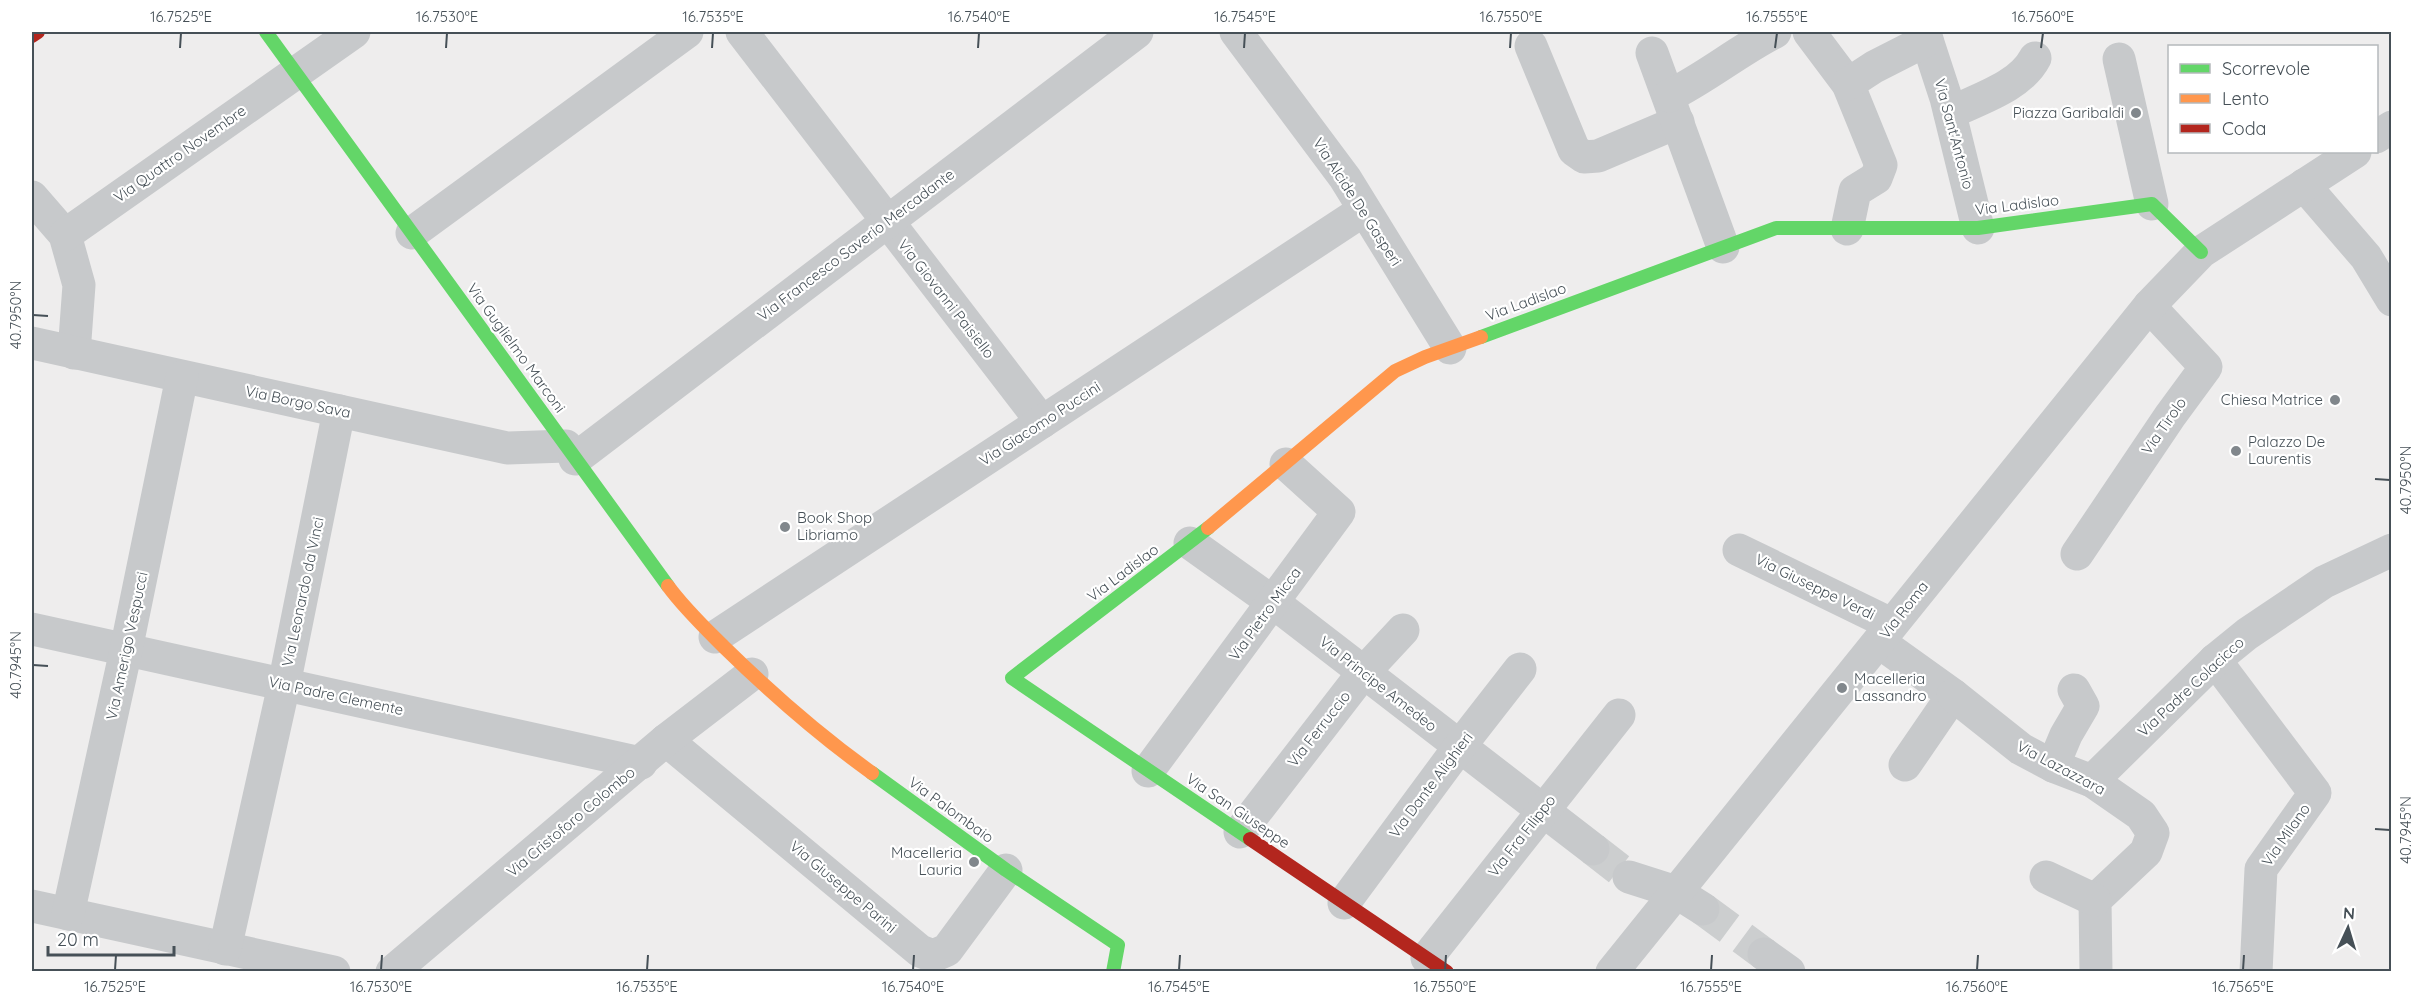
<svg xmlns="http://www.w3.org/2000/svg" width="2423" height="1003" font-family="Quicksand,sans-serif">
  <rect width="100%" height="100%" fill="#eeeded"/>
  <g fill="none" stroke-linecap="round" stroke-linejoin="round">
    <!-- street-tunnel -->
    <g stroke="#cccecf" stroke-width="33" stroke-dasharray="33 16" stroke-linecap="butt">
      <polyline points="1593,849 1629,877"/>
      <polyline points="1703,909 1764,954"/>
    </g>
    <!-- street -->
    <g stroke="#c7c9cb" stroke-width="33">
      <polyline points="742,32 1042,422"/>
      <polyline points="1236,32 1345,178 1450,348"/>
      <polyline points="1809,32 1848,84 1881,165 1876,178 1855,191 1847,229"/>
      <polyline points="1920,32 1927,40 1946,98 1978,228"/>
      <polyline points="1531,46 1574,150 1584,157 1598,156 1678,122"/>
      <polyline points="1652,53 1723,247"/>
      <polyline points="2119,59 2152,204"/>
      <polyline points="1848,84 1874,67 1927,40"/>
      <path d="M1669 96C1707 77 1738 51 1775 32"/>
      <path d="M1950 113C1978 99 2020 87 2035 58"/>
      <polyline points="2376,137 2392,127"/>
      <polyline points="2304,185 2366,257 2392,300"/>
      <polyline points="32,197 65,235 79,285 74,353"/>
      <polyline points="412,233 687,32"/>
      <polyline points="65,235 354,32"/>
      <polyline points="32,343 507,448 566,446"/>
      <polyline points="575,459 1137,32"/>
      <polyline points="1190,543 1274,603 1593,849"/>
      <polyline points="1739,550 1891,624"/>
      <polyline points="2077,554 2170,416 2206,367 2149,306"/>
      <polyline points="32,629 641,763"/>
      <polyline points="715,637 1364,210"/>
      <polyline points="1879,642 1953,695 1905,765"/>
      <polyline points="2215,660 2315,793 2261,869 2256,972"/>
      <polyline points="1953,695 2021,749 2053,766 2092,781 2141,815 2153,833 2146,852 2095,900 2096,972"/>
      <polyline points="666,740 920,951 933,956 947,950 1006,870"/>
      <polyline points="2053,766 2066,735 2083,706 2074,690"/>
      <polyline points="1148,771 1339,512 1286,464"/>
      <polyline points="2092,781 2215,660 2247,634 2324,582 2392,550"/>
      <polyline points="1240,832 1363,673 1403,630"/>
      <polyline points="1629,877 1676,892 1703,909"/>
      <polyline points="2046,877 2095,900"/>
      <polyline points="1344,903 1460,746 1520,669"/>
      <polyline points="32,906 334,972"/>
      <polyline points="68,914 126,650 182,377"/>
      <polyline points="225,949 284,685 339,411"/>
      <polyline points="1764,954 1789,972"/>
      <polyline points="1427,958 1619,715"/>
      <polyline points="392,972 666,740 752,674"/>
      <polyline points="1612,972 2149,306 2201,252 2355,152"/>
    </g>
    <!-- fast -->
    <g stroke="#63d668" stroke-width="14">
      <polyline points="266,32 668,586"/>
      <polyline points="1481,337 1776,228 1978,228 2152,204 2201,252"/>
      <polyline points="1208,528 1012,678 1250,839"/>
      <polyline points="872,773 1006,870 1118,945 1113,972"/>
    </g>
    <!-- slow -->
    <g stroke="#ff974d" stroke-width="14">
      <polyline points="1208,528 1395,371 1425,357 1481,337"/>
      <path d="M668 586C684 608 704 627 724 647 770 692 819 735 872 773"/>
    </g>
    <!-- jam -->
    <g stroke="#b3261e" stroke-width="14">
      <polyline points="32,36 38,32"/>
      <polyline points="1250,839 1447,972"/>
    </g>
  </g>
  <!-- ticks -->
  <path fill="none" stroke="#465057" stroke-width="2" d="M180 48 181 33M446 48 447 33M712 48 713 33M978 48 979 33M1244 48 1245 33M1510 48 1511 33M1775 48 1777 33M2041 48 2043 33M33 315 48 316M2375 479 2390 480M33 665 48 666M2375 829 2390 830M115 970 116 955M381 970 382 955M647 970 648 955M913 970 914 955M1179 970 1180 955M1445 970 1446 955M1711 970 1712 955M1977 970 1978 955M2243 970 2244 955"/>
  <!-- markers -->
  <g fill="#81878c" stroke="#fff" stroke-width="2">
    <circle cx="2136" cy="113" r="6"/>
    <circle cx="2335" cy="400" r="6"/>
    <circle cx="2236" cy="451" r="6"/>
    <circle cx="785" cy="527" r="6"/>
    <circle cx="1842" cy="688" r="6"/>
    <circle cx="974" cy="862" r="6"/>
  </g>
  <g text-anchor="middle" stroke-width="4.5" stroke-linejoin="round" paint-order="stroke">
    <!-- poi labels -->
    <g font-size="15" fill="#465057" stroke="#fff" text-anchor="end">
      <text x="2124" y="118">Piazza Garibaldi</text>
      <text x="2323" y="405">Chiesa Matrice</text>
      <text x="2248" y="447" text-anchor="start">Palazzo De<tspan x="2248" dy="17">Laurentis</tspan></text>
      <text x="797" y="523" text-anchor="start">Book Shop<tspan x="797" dy="17">Libriamo</tspan></text>
      <text x="1854" y="684" text-anchor="start">Macelleria<tspan x="1854" dy="17">Lassandro</tspan></text>
      <text x="962" y="858">Macelleria<tspan x="962" dy="17">Lauria</tspan></text>
    </g>
    <!-- street labels -->
    <g font-size="15" fill="#465057" stroke="#fff">
      <text transform="translate(1954 134) rotate(75)" y="5">Via Sant'Antonio</text>
      <text transform="translate(180 154) rotate(-35)" y="5">Via Quattro Novembre</text>
      <text transform="translate(1357 202) rotate(57)" y="5">Via Alcide De Gasperi</text>
      <text transform="translate(2017 205) rotate(-7)" y="5">Via Ladislao</text>
      <text transform="translate(856 245) rotate(-37)" y="5">Via Francesco Saverio Mercadante</text>
      <text transform="translate(946 299) rotate(52)" y="5">Via Giovanni Paisiello</text>
      <text transform="translate(1526 302) rotate(-20)" y="5">Via Ladislao</text>
      <text transform="translate(516 348) rotate(54)" y="5">Via Guglielmo Marconi</text>
      <text transform="translate(298 402) rotate(12)" y="5">Via Borgo Sava</text>
      <text transform="translate(1040 424) rotate(-33)" y="5">Via Giacomo Puccini</text>
      <text transform="translate(2164 426) rotate(-55)" y="5">Via Tirolo</text>
      <text transform="translate(1123 573) rotate(-37)" y="5">Via Ladislao</text>
      <text transform="translate(1815 587) rotate(26)" y="5">Via Giuseppe Verdi</text>
      <text transform="translate(303 592) rotate(-78)" y="5">Via Leonardo da Vinci</text>
      <text transform="translate(1904 610) rotate(-52)" y="5">Via Roma</text>
      <text transform="translate(1265 614) rotate(-54)" y="5">Via Pietro Micca</text>
      <text transform="translate(127 646) rotate(-78)" y="5">Via Amerigo Vespucci</text>
      <text transform="translate(1378 684) rotate(38)" y="5">Via Principe Amedeo</text>
      <text transform="translate(2191 687) rotate(-43)" y="5">Via Padre Colacicco</text>
      <text transform="translate(336 696) rotate(12)" y="5">Via Padre Clemente</text>
      <text transform="translate(1319 729) rotate(-52)" y="5">Via Ferruccio</text>
      <text transform="translate(2061 768) rotate(28)" y="5">Via Lazazzara</text>
      <text transform="translate(1431 785) rotate(-53)" y="5">Via Dante Alighieri</text>
      <text transform="translate(951 810) rotate(36)" y="5">Via Palombaio</text>
      <text transform="translate(1238 811) rotate(34)" y="5">Via San Giuseppe</text>
      <text transform="translate(571 822) rotate(-40)" y="5">Via Cristoforo Colombo</text>
      <text transform="translate(2286 835) rotate(-55)" y="5">Via Milano</text>
      <text transform="translate(1522 836) rotate(-52)" y="5">Via Fra Filippo</text>
      <text transform="translate(843 887) rotate(40)" y="5">Via Giuseppe Parini</text>
    </g>
  </g>
  <!-- border -->
  <rect width="2423" height="1003" fill="none" stroke="#ffffff" stroke-width="66"/>
  <!-- legend -->
  <rect x="2168" y="45" width="210" height="108" fill="#ffffff" stroke="#b5b9bc" stroke-width="1.5"/>
  <rect x="2180" y="64" width="30" height="9" fill="#63d668" stroke="#b5b9bc" stroke-width="1.5"/>
  <text x="2222" y="75" font-size="18" fill="#465057">Scorrevole</text>
  <rect x="2180" y="94" width="30" height="9" fill="#ff974d" stroke="#b5b9bc" stroke-width="1.5"/>
  <text x="2222" y="105" font-size="18" fill="#465057">Lento</text>
  <rect x="2180" y="124" width="30" height="9" fill="#b3261e" stroke="#b5b9bc" stroke-width="1.5"/>
  <text x="2222" y="135" font-size="18" fill="#465057">Coda</text>
  <!-- north arrow -->
  <g transform="translate(2348 928) rotate(4)" stroke="#ffffff" stroke-width="4.5" paint-order="stroke">
  <path d="M0-4.5L10 22L0 15L-10 22Z" fill="#465057"/>
  <text y="-9" font-size="16" font-weight="bold" text-anchor="middle" fill="#465057">N</text>
  </g>
  <!-- scale -->
  <path d="M48 946v9h126v-9" fill="none" stroke="#465057" stroke-width="3"/>
  <text x="57" y="946" font-size="18" fill="#465057" stroke="#ffffff" stroke-width="4.5" paint-order="stroke">20 m</text>
  <rect x="33" y="33" width="2357" height="937" fill="none" stroke="#465057" stroke-width="2"/>
  <g font-size="15" text-anchor="middle" fill="#465057">
    <text x="181" y="22">16.7525°E</text>
    <text x="447" y="22">16.7530°E</text>
    <text x="713" y="22">16.7535°E</text>
    <text x="979" y="22">16.7540°E</text>
    <text x="1245" y="22">16.7545°E</text>
    <text x="1511" y="22">16.7550°E</text>
    <text x="1777" y="22">16.7555°E</text>
    <text x="2043" y="22">16.7560°E</text>
    <text transform="translate(16 315) rotate(-90)" y="5">40.7950°N</text>
    <text transform="translate(2406 480) rotate(-90)" y="5">40.7950°N</text>
    <text transform="translate(16 665) rotate(-90)" y="5">40.7945°N</text>
    <text transform="translate(2406 830) rotate(-90)" y="5">40.7945°N</text>
    <text x="115" y="992">16.7525°E</text>
    <text x="381" y="992">16.7530°E</text>
    <text x="647" y="992">16.7535°E</text>
    <text x="913" y="992">16.7540°E</text>
    <text x="1179" y="992">16.7545°E</text>
    <text x="1445" y="992">16.7550°E</text>
    <text x="1711" y="992">16.7555°E</text>
    <text x="1977" y="992">16.7560°E</text>
    <text x="2243" y="992">16.7565°E</text>
  </g>
</svg>
